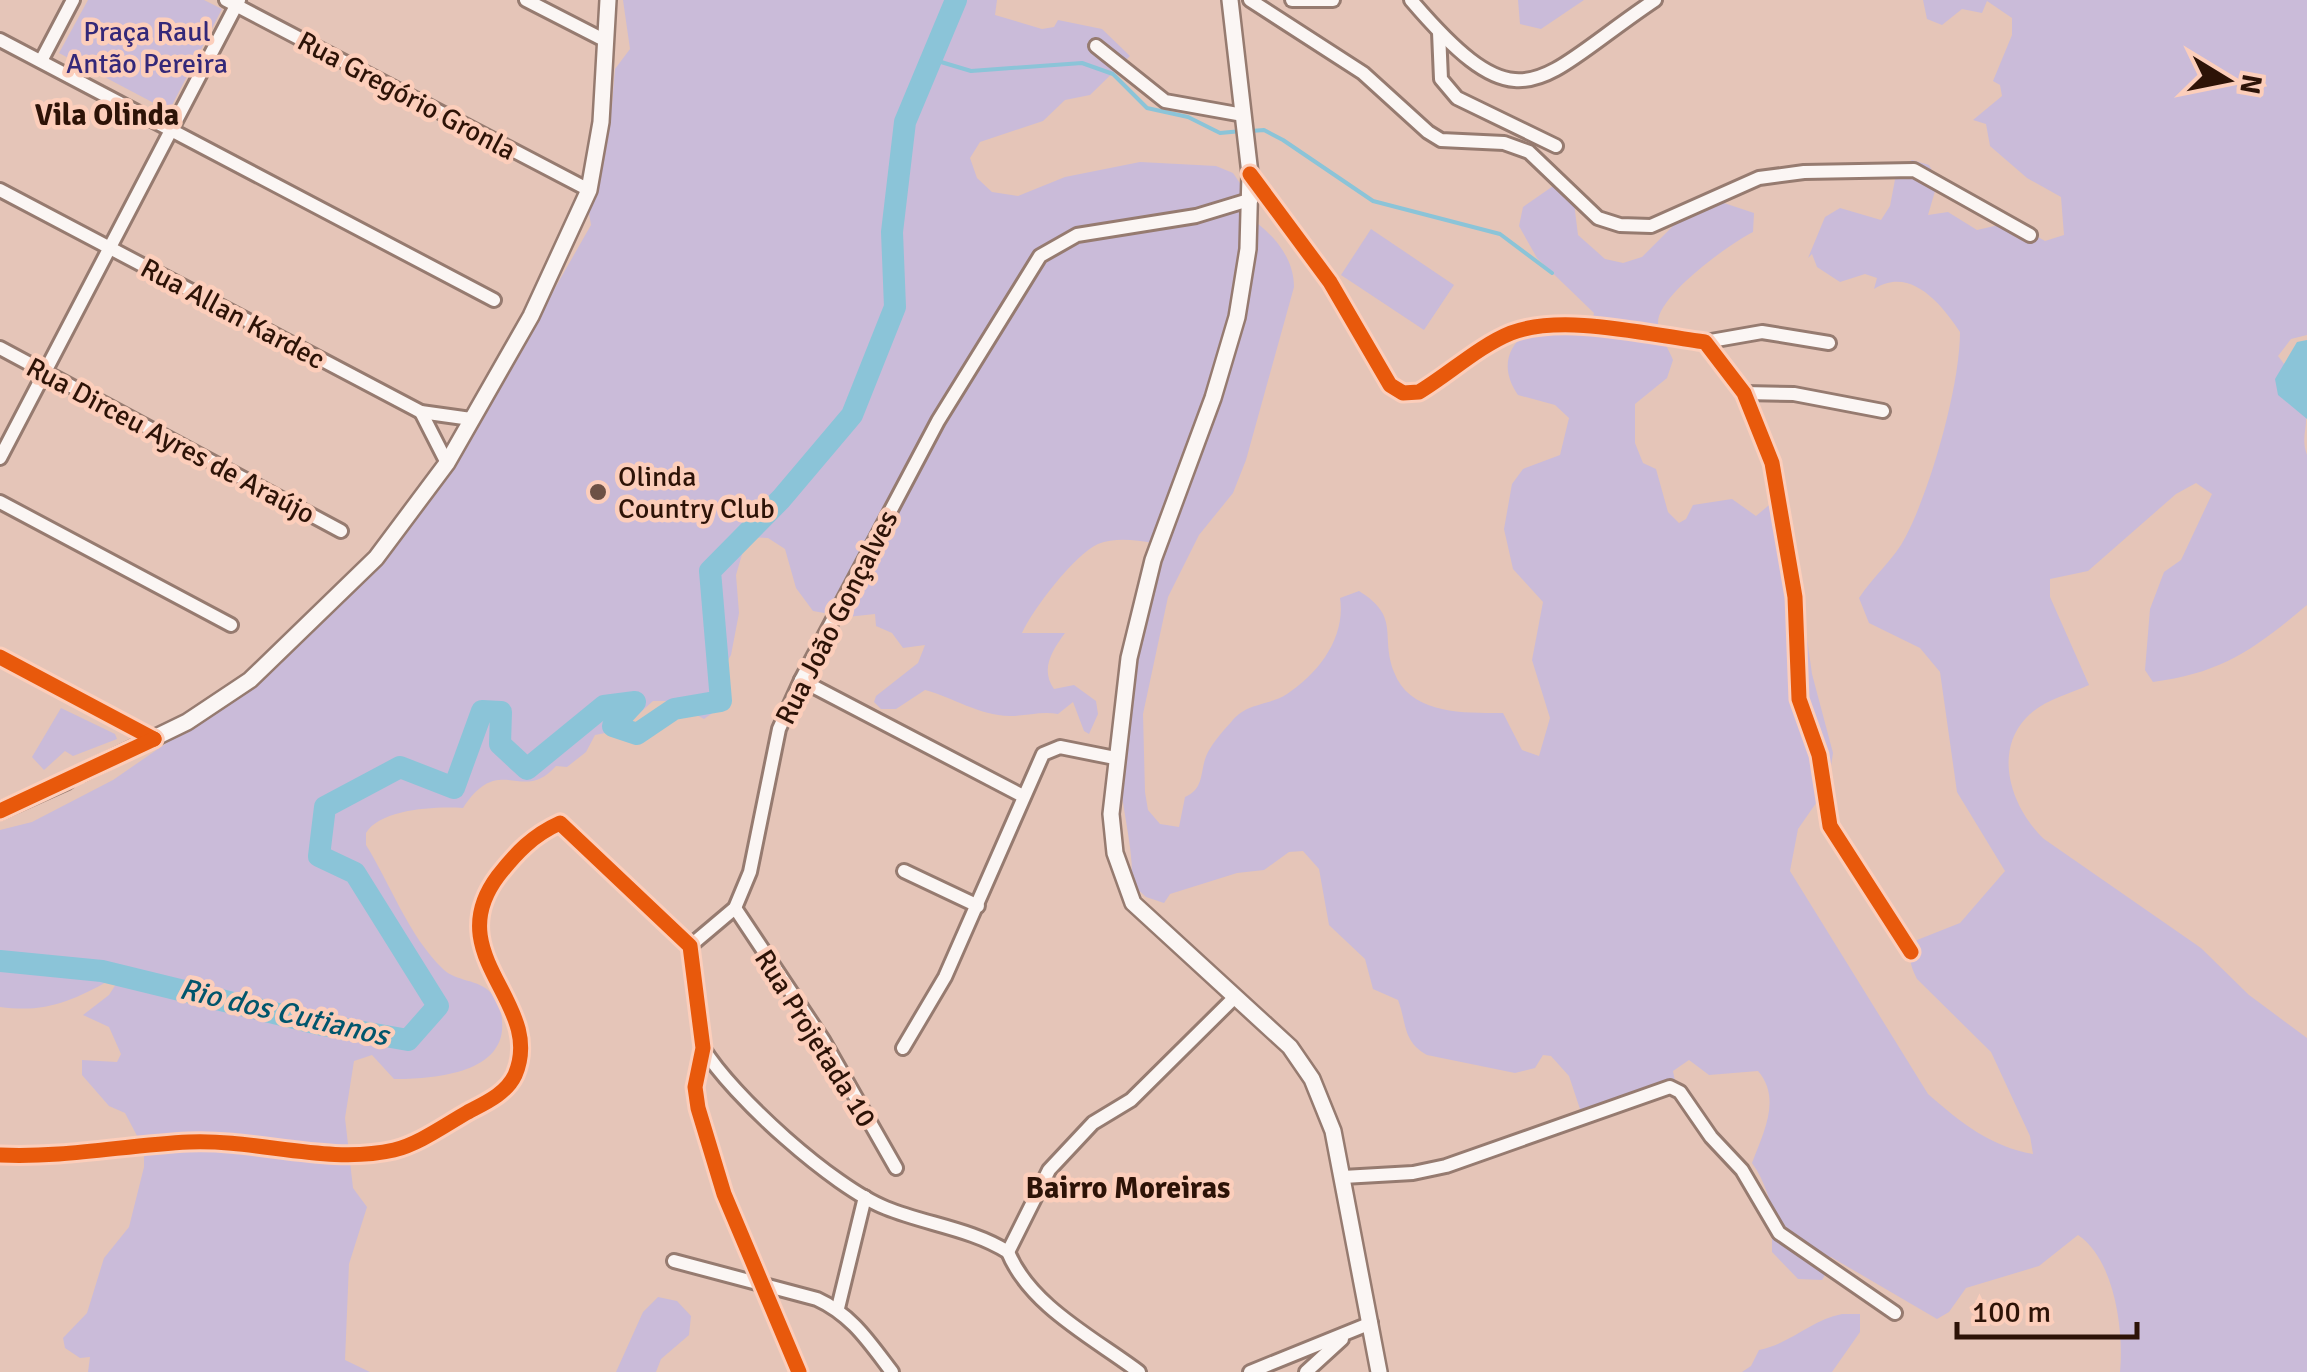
<svg xmlns="http://www.w3.org/2000/svg" width="2307" height="1372" font-family="Signika,sans-serif">
  <rect width="100%" height="100%" fill="#e5c5b8"/>
  <!-- green -->
  <g fill="#cabbd9">
    <polygon points="88,0 204,0 222,9 169,111 59,53"/>
    <path d="M623 0H997L995 15 1042 29 1054 27 1058 20 1102 29 1130 56 1090 95 1065 100 1043 121 980 142 970 158 977 178 992 192 1018 196 1065 177 1140 162 1216 166 1233 173 1244 189 1240 211C1267 228 1294 253 1294 287L1246 460 1233 493 1199 535 1168 597 1143 714 1145 792 1148 810 1160 824 1179 827 1185 797C1206 788 1199 769 1208 752 1214 741 1224 730 1232 721 1247 702 1269 706 1287 694 1319 673 1346 637 1340 598L1359 591C1401 617 1380 635 1394 672 1410 715 1465 713 1503 713L1522 750 1539 756 1550 718 1532 660 1543 602 1513 569 1504 529 1512 484 1523 469 1560 455 1569 418 1555 405 1518 395C1501 370 1505 347 1530 330L1571 335 1590 332 1594 313 1537 258 1519 226 1523 207 1556 184 1573 195 1578 235 1605 259 1623 263 1642 257 1683 216 1718 201 1754 213 1753 232C1729 244 1657 296 1658 323 1658 334 1669 349 1673 360L1667 378 1635 404V443L1643 463 1656 469 1668 512 1679 523 1686 519 1693 505 1732 499 1756 516 1775 500 1791 523 1812 674 1833 753 1828 786 1798 829 1790 871 1928 1094C1960 1122 1991 1147 2033 1154L2030 1136 1991 1052 1917 979C1910 965 1906 953 1917 940L1960 923 2005 871 1957 792 1940 672 1920 648 1869 623 1859 598C1873 576 1894 560 1906 536 1931 488 1960 386 1960 332 1942 305 1911 265 1874 289L1877 278 1865 274 1840 282 1817 267 1812 254 1808 258 1825 217 1840 208 1881 220 1890 206 1897 169 1912 160 1929 165 1938 181 1928 215 1948 212 1977 230 2012 222 2045 241 2064 235 2061 197 2027 178 1990 146 1986 124 1973 120 2002 96 2000 85 1993 81 2012 35V18L1987 1 1982 13 1962 9 1942 25 1927 19 1923 0H2307V335L2291 339 2278 356C2291 372 2303 395 2306 415 2307 430 2301 439 2307 455V605C2255 649 2222 673 2153 682L2145 670 2150 609 2164 572 2181 560 2212 494 2196 483 2176 494 2088 571 2050 579V597L2089 685C2069 694 2041 701 2026 718 1992 754 2013 810 2044 839L2201 948 2249 995 2307 1038V1372H2120C2124 1331 2115 1260 2078 1235L2039 1266 1966 1288 1949 1312 1937 1319 1831 1257H1824L1829 1268 1822 1280 1798 1279 1772 1252V1236L1782 1231C1770 1208 1767 1183 1752 1163 1763 1133 1782 1099 1758 1071L1709 1075 1689 1060 1673 1071 1677 1091 1673 1096 1644 1087 1600 1113 1581 1112 1569 1076 1551 1056 1543 1055 1535 1068 1515 1073 1427 1055C1402 1041 1407 1023 1398 1000L1373 989 1365 959 1329 925 1319 869 1303 851 1289 852 1264 870 1237 873 1170 894 1164 903 1146 897 1132 884C1134 840 1117 798 1120 752 1127 683 1142 613 1153 543 1136 540 1115 537 1098 544 1074 555 1033 609 1022 633H1065C1052 651 1040 669 1054 689L1074 685 1096 701 1098 714 1089 734 1084 731 1073 702 1058 714C1041 711 1027 716 1010 716 978 715 954 698 925 690L896 709H881L874 702 876 696 918 663 925 645 903 648 892 633 876 626 875 614 847 617 813 611 796 588 785 549 768 538 747 537 736 575 739 613 731 655 721 671V707L704 719 671 701H653L621 730 595 735 586 752 567 767 556 766C522 805 500 751 463 808 436 806 380 809 366 833V845C391 885 408 935 443 969 456 982 479 979 491 993 497 1000 502 1011 502 1021 507 1074 432 1079 394 1079L372 1055 354 1061 345 1118 353 1188 367 1207 349 1264 345 1360 370 1372H88L90 1357 80 1358 65 1348 63 1338 87 1313 104 1258 129 1227 144 1167V1149L125 1113 109 1106 82 1075V1060L117 1062 121 1054 109 1027 83 1015 109 995 116 984 110 980C71 1002 44 1013 0 1007V830L32 822 113 780 242 691 314 618 344 600 414 520 455 463 591 225 589 213 612 105 615 69 630 49Z"/>
    <polygon points="1518,0 1584,0 1541,29 1520,24"/>
    <polygon points="1371,229 1454,285 1424,330 1341,275"/>
    <polygon points="61,708 115,734 117,739 73,756 65,751 44,770 32,757"/>
    <polygon points="658,1297 677,1301 691,1316 689,1335 661,1359 656,1372 616,1372 643,1312"/>
    <path d="M1842 1314H1860V1332L1832 1372H1742L1751 1366 1759 1350C1790 1344 1811 1320 1842 1314Z"/>
  </g>
  <!-- water -->
  <polygon fill="#8bc4d8" points="2307,340 2307,419 2278,395 2275,379 2297,342"/>
  <g fill="none" stroke-linecap="round" stroke-linejoin="round">
    <!-- stream -->
    <g stroke="#8bc4d8" stroke-width="4">
      <polyline points="931,59 971,71 1082,63 1113,74 1147,108 1188,117 1220,133 1242,131"/>
      <polyline points="1251,131 1264,130 1283,140 1373,201 1500,234 1552,273"/>
    </g>
    <!-- river -->
    <polyline stroke="#8bc4d8" stroke-width="22" points="0,961 102,971 323,1025 408,1040 438,1006 355,873 319,856 325,807 400,767 454,788 482,711 501,712 500,744 527,769 604,706 635,702 613,726 637,734 674,709 721,701 710,571 781,499 852,415 895,307 892,232 905,122 956,0"/>
    <!-- minor casing -->
    <g stroke="#967b70" stroke-width="18">
      <g id="minor">
        <polyline points="226,0 589,190"/>
        <polyline points="526,0 606,41"/>
        <polyline points="1250,0 1363,73 1428,132 1441,140 1504,143 1529,152 1598,218 1620,225 1651,226 1759,178 1804,172 1914,170 2030,235"/>
        <polyline points="1292,0 1333,0"/>
        <path d="M1411 0C1523 131 1536 80 1655 0"/>
        <polyline points="1439,32 1441,79 1457,98 1556,146"/>
        <polyline points="0,40 494,300"/>
        <polyline points="1096,46 1165,101 1243,115"/>
        <polyline points="41,61 73,0"/>
        <path d="M1250 174 1330 282 1390 385 1403 393 1419 392C1449 374 1479 346 1511 333 1563 313 1649 335 1705 342L1744 393 1772 463 1795 597 1799 699 1819 755 1830 826 1911 952"/>
        <polyline points="0,190 421,412 471,419"/>
        <polyline points="1705,342 1762,332 1829,343"/>
        <polyline points="0,348 341,531"/>
        <polyline points="1744,393 1794,394 1883,411"/>
        <polyline points="421,412 447,463"/>
        <polyline points="0,458 239,0"/>
        <polyline points="0,502 231,625"/>
        <polyline points="0,657 154,739"/>
        <polyline points="801,680 1023,796"/>
        <polyline points="904,871 978,906"/>
        <polyline points="735,908 823,1040 896,1168"/>
        <polyline points="690,946 735,908 750,872 779,729 801,680 938,421 1040,256 1077,235 1196,216 1252,199"/>
        <polyline points="690,946 703,1048 695,1087 698,1108 724,1194 799,1372"/>
        <path d="M703 1048C732 1096 833 1187 886 1208 925 1224 972 1229 1008 1252L1049 1170 1093 1123 1131 1100 1235 997"/>
        <polyline points="903,1048 945,977 1043,754 1060,747 1115,758"/>
        <path d="M0 1155C64 1158 126 1145 189 1142 257 1139 328 1165 394 1150 419 1144 445 1125 468 1112 485 1103 506 1094 515 1075 546 1003 438 956 498 876 516 853 533 835 560 823L690 946"/>
        <polyline points="1343,1177 1413,1173 1446,1166 1670,1087 1680,1092 1711,1137 1742,1170 1779,1233 1895,1313"/>
        <path d="M1008 1252C1030 1306 1094 1338 1139 1372"/>
        <path d="M674 1261 817 1299C852 1315 869 1342 892 1372"/>
        <polyline points="838,1308 865,1197"/>
        <polyline points="1250,1372 1371,1323"/>
        <polyline points="1306,1372 1342,1339"/>
      </g>
    </g>
    <!-- major casing -->
    <g stroke="#967b70" stroke-width="20">
      <g id="major">
        <polyline points="1230,0 1250,174 1248,249 1237,317 1213,398 1153,560 1129,658 1111,814 1115,853 1133,903 1290,1047 1312,1079 1333,1131 1379,1372"/>
        <polyline points="82,773 187,722 250,680 376,558 447,463 531,316 589,190 601,122 608,0"/>
        <polyline points="0,811 67,781"/>
      </g>
    </g>
    <!-- minor -->
    <use href="#minor" stroke="#fbf6f4" stroke-width="12"/>
    <!-- major -->
    <use href="#major" stroke="#fbf6f4" stroke-width="15"/>
    <!-- cycleway casing -->
    <g stroke="#fccebb" stroke-width="21">
      <g id="cycleway">
        <path d="M1250 174 1330 282 1390 385 1403 393 1419 392C1449 374 1479 346 1511 333 1563 313 1649 335 1705 342L1744 393 1772 463 1795 597 1799 699 1819 755 1830 826 1911 952"/>
        <polyline points="0,657 154,739"/>
        <polyline points="0,811 154,739"/>
        <path d="M0 1155C64 1158 126 1145 189 1142 257 1139 328 1165 394 1150 419 1144 445 1125 468 1112 485 1103 506 1094 515 1075 546 1003 438 956 498 876 516 853 533 835 560 823L690 946 703 1048 695 1087 698 1108 724 1194 799 1372"/>
      </g>
    </g>
    <!-- cycleway -->
    <use href="#cycleway" stroke="#e8590c" stroke-width="15"/>
  </g>
  <!-- markers -->
  <circle fill="#6d5145" stroke="#fccebb" stroke-width="4" cx="598" cy="492" r="10"/>
  <g text-anchor="middle" stroke-width="9" stroke-linejoin="round" paint-order="stroke">
    <!-- park labels -->
    <g font-size="28" fill="#342879" stroke="#fccebb">
      <text x="147" y="41">Praça Raul<tspan x="147" dy="32">Antão Pereira</tspan></text>
    </g>
    <!-- street labels -->
    <g font-size="28" fill="#2d1307" stroke="#fccebb">
      <text transform="translate(407 95) rotate(28)" y="10">Rua Gregório Gronla</text>
      <text transform="translate(233 313) rotate(28)" y="10">Rua Allan Kardec</text>
      <text transform="translate(171 440) rotate(28)" y="10">Rua Dirceu Ayres de Araújo</text>
      <text transform="translate(836 617) rotate(-63)" y="10">Rua João Gonçalves</text>
      <text transform="translate(816 1038) rotate(58)" y="10">Rua Projetada 10</text>
    </g>
    <!-- poi labels -->
    <g font-size="28" fill="#2d1307" stroke="#fccebb" text-anchor="start">
      <text x="618" y="486">Olinda<tspan x="618" dy="32">Country Club</tspan></text>
    </g>
    <!-- neighbourhood labels -->
    <g font-size="30" font-weight="bold" fill="#2d1307" stroke="#fccebb">
      <text x="107" y="125">Vila Olinda</text>
      <text x="1128" y="1198">Bairro Moreiras</text>
    </g>
    <!-- water labels -->
    <g font-size="30" font-style="italic" fill="#01566d" stroke="#fccebb">
      <text transform="translate(284 1012) rotate(13)" y="10">Rio dos Cutianos</text>
    </g>
  </g>
  <!-- north arrow -->
  <g transform="translate(2227 80) rotate(100)" stroke="#fccebb" stroke-width="8" paint-order="stroke">
  <path d="M0-8L18 38L0 25L-18 38Z" fill="#2d1307"/>
  <text y="-15" font-size="28" font-weight="bold" text-anchor="middle" fill="#2d1307">N</text>
  </g>
  <!-- scale -->
  <path d="M1957 1322v15h180v-15" fill="none" stroke="#2d1307" stroke-width="5"/>
  <text x="1972" y="1322" font-size="30" fill="#2d1307" stroke="#fccebb" stroke-width="8" paint-order="stroke">100 m</text>
</svg>
